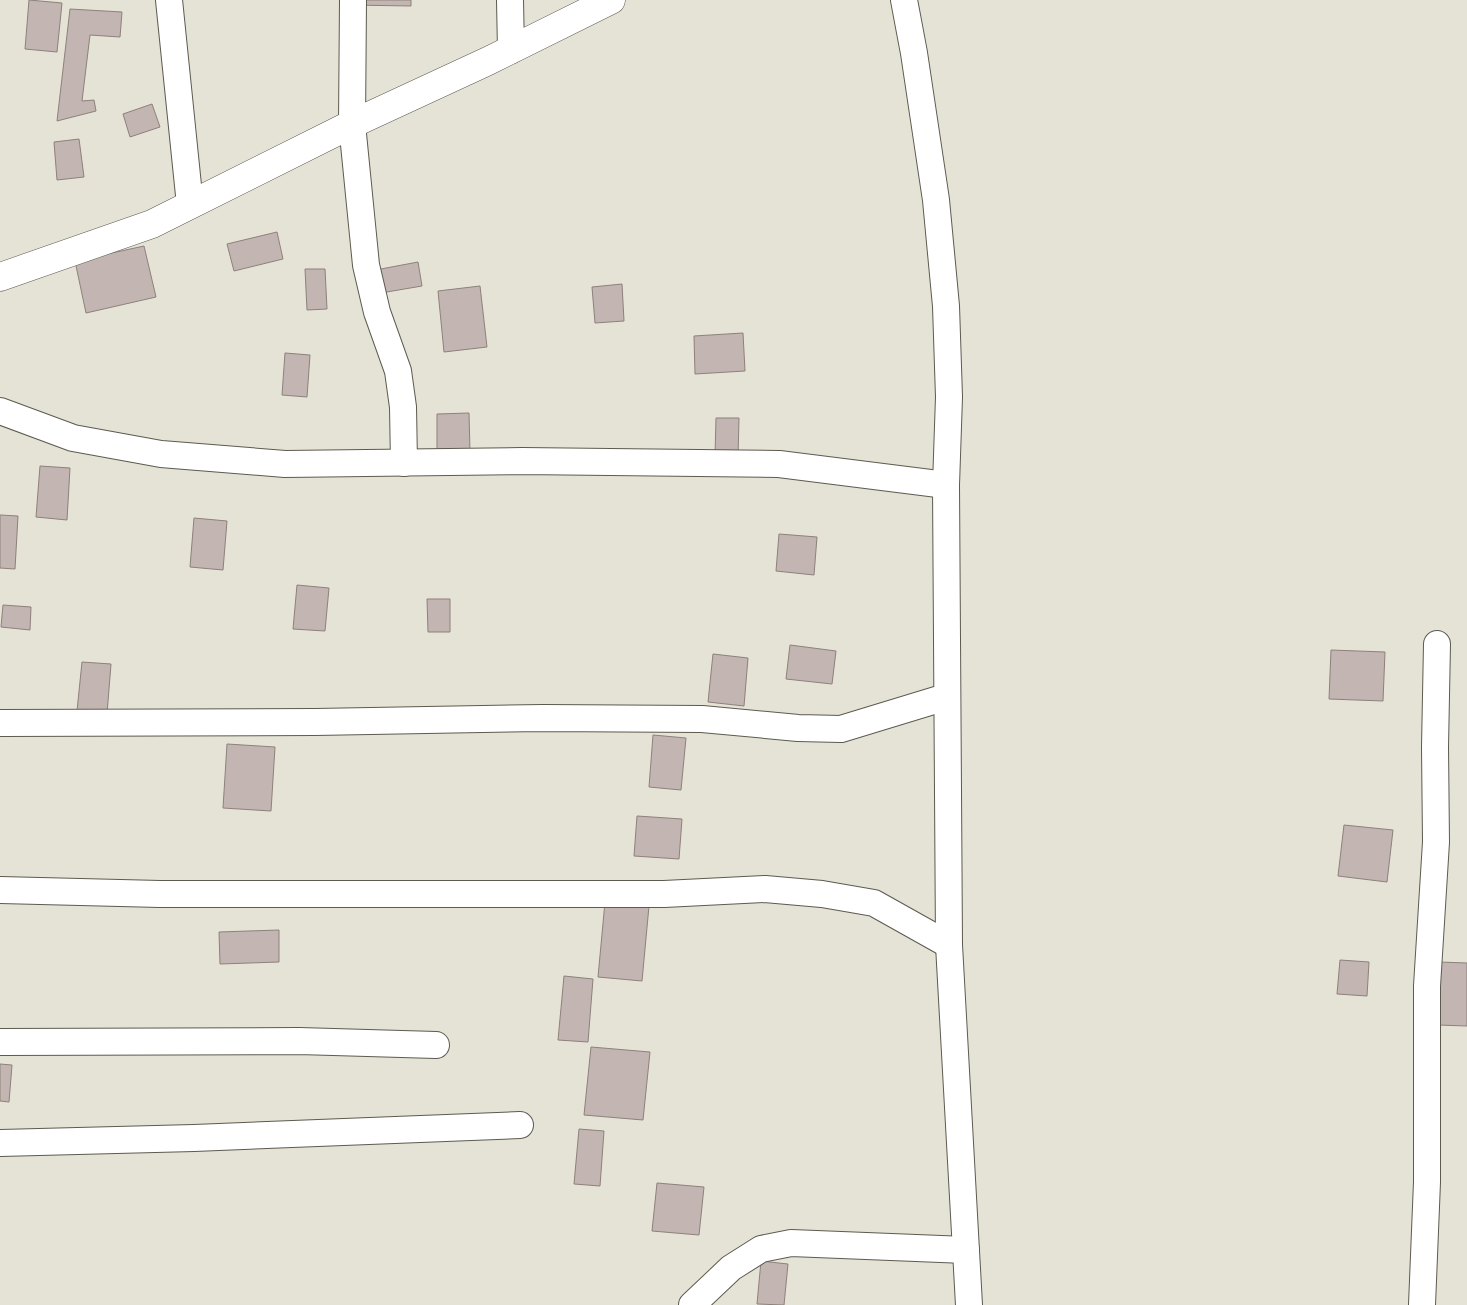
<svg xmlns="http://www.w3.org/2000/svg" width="1467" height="1305" font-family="'PT Sans',sans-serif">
  <rect width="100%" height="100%" fill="#e5e2d6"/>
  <!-- building -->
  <g fill="#c3b6b2" stroke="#8d817c">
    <polygon points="29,0 62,3 57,52 25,49"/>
    <polygon points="350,0 411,0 411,6 350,5"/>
    <polygon points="70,9 122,12 120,37 90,35 82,101 94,100 96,111 57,121"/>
    <polygon points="152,104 160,127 130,137 123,114"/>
    <polygon points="79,139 84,177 57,180 54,142"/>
    <polygon points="277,232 283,259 234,271 227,244"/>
    <polygon points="144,246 156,297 86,313 75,261"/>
    <polygon points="418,262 422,286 369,295 365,272"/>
    <polygon points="305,269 325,269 327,309 307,310"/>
    <polygon points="622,284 624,321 595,323 592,287"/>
    <polygon points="480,286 487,347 444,352 438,291"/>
    <polygon points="743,333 745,371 695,374 694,336"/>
    <polygon points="285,353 310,355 307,397 282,395"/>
    <polygon points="469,413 470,452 437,452 437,414"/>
    <polygon points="716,418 739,418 738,457 715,456"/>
    <polygon points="40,466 70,468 67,520 36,517"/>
    <polygon points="0,515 18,516 15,569 0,568"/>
    <polygon points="194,518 227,521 223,570 190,567"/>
    <polygon points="779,534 817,537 814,575 776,571"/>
    <polygon points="297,585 329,588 325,631 293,629"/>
    <polygon points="427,599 450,599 450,632 428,632"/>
    <polygon points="3,605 31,607 30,630 1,627"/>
    <polygon points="790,645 836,651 832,684 786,679"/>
    <polygon points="1331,650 1385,652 1383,701 1329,699"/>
    <polygon points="713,654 748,658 744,706 708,702"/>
    <polygon points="82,662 111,664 107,714 77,711"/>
    <polygon points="653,735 686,738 681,790 649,787"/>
    <polygon points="227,744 275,747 271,811 223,808"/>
    <polygon points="637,816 682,819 679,859 634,856"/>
    <polygon points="1344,825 1393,830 1387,882 1338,876"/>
    <polygon points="605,902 649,906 642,981 598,977"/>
    <polygon points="279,930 279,962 220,964 219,932"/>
    <polygon points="1340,960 1369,962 1367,996 1337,994"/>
    <polygon points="1439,962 1467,963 1467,1026 1437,1025"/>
    <polygon points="564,976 593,979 588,1042 558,1040"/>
    <polygon points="591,1047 650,1052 643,1120 584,1115"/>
    <polygon points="0,1064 12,1065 9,1102 0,1101"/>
    <polygon points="579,1129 604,1131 600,1186 574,1184"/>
    <polygon points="657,1183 704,1187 699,1235 652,1231"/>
    <polygon points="761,1261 788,1264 784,1305 757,1304"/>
  </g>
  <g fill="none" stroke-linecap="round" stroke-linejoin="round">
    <!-- street casing -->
    <g stroke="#5d5a50" stroke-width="28">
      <g id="street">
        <polyline points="169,0 190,205"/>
        <polyline points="353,0 352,124 366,265 377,312 398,371 403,407 404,463"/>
        <polyline points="510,0 511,50"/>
        <polyline points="904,0 914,53 936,200 946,306 949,397 946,485 949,945 969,1305"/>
        <polyline points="0,411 73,438 161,454 285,464 522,461 779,464 946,485"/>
        <polyline points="0,723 315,722 543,718 702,719 798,728 841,729 946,697"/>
        <polyline points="0,890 160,894 664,894 765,889 822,894 874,903 949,945"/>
        <polyline points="0,1042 299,1041 436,1045"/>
        <polyline points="0,1143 194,1138 520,1125"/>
        <polyline points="692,1305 731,1268 761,1249 791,1243 966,1250"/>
        <polyline points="1422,1305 1427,1182 1427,986 1436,842 1435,747 1437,644"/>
      </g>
    </g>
    <!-- secondary casing -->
    <g stroke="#5d5a50" stroke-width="29">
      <polyline id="secondary" points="0,277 152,224 352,124 488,61 611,0"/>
    </g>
    <!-- street -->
    <use href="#street" stroke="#fff" stroke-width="26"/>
    <!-- secondary -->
    <use href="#secondary" stroke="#fff" stroke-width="28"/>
  </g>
</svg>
